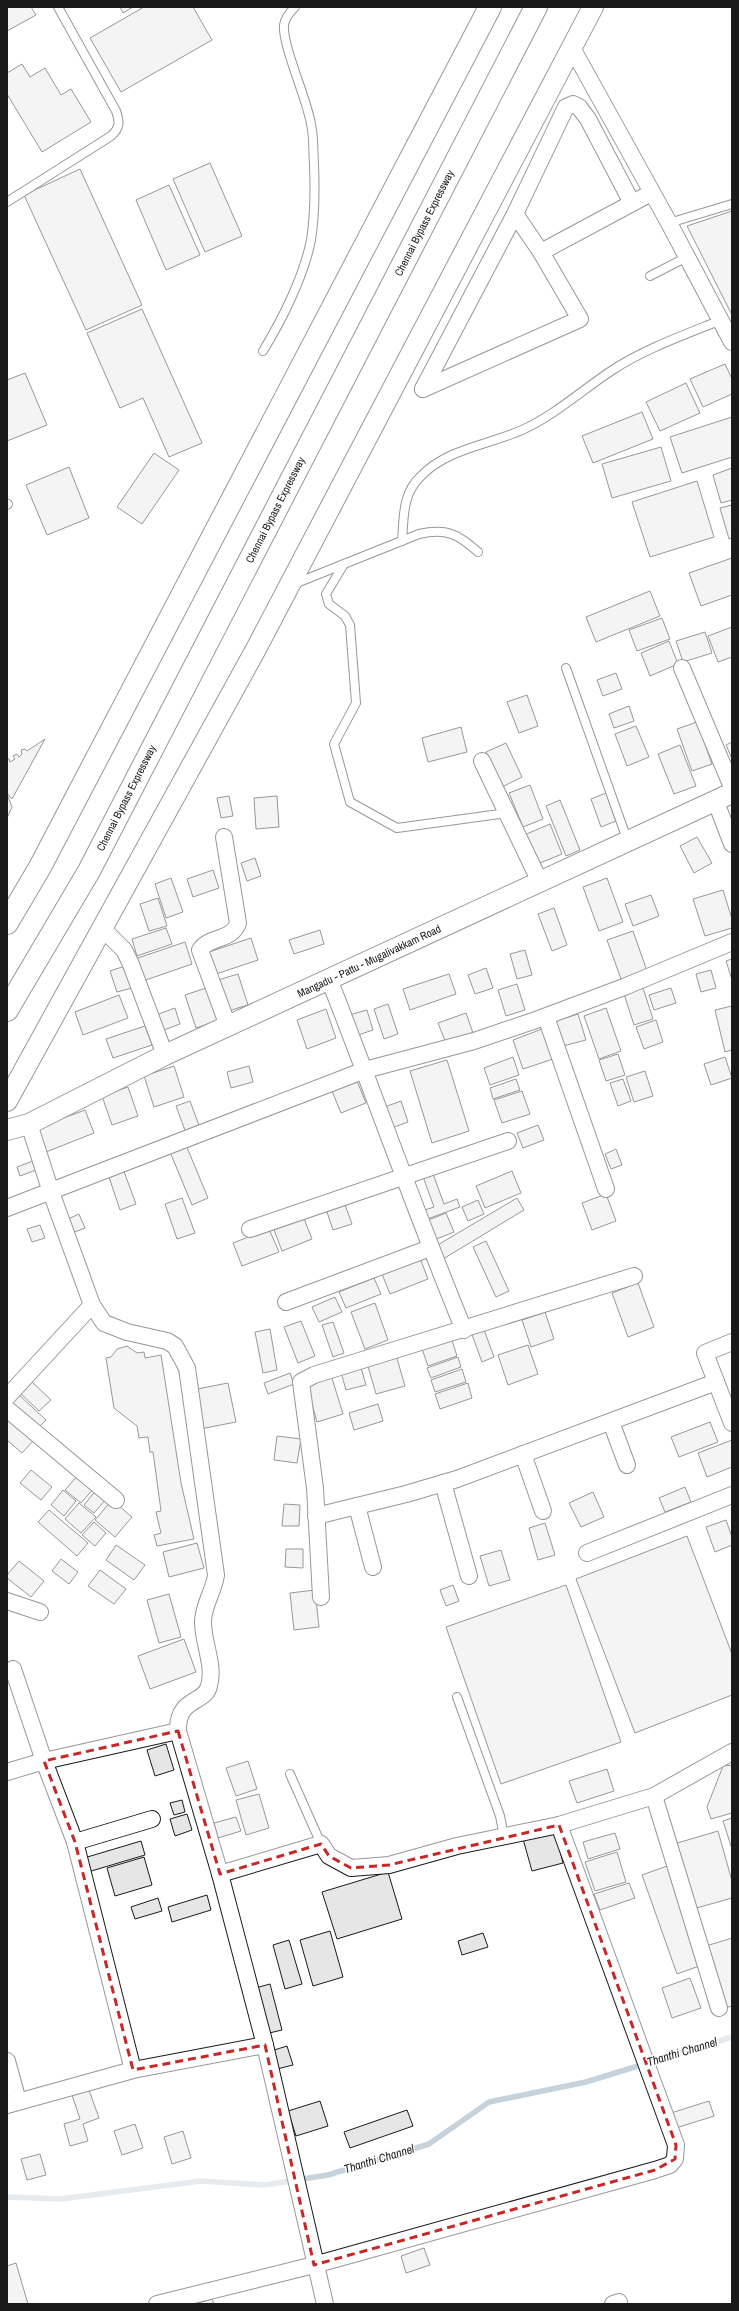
<svg xmlns="http://www.w3.org/2000/svg" width="739" height="2311" font-family="'Archivo Narrow',sans-serif">
  <rect width="100%" height="100%" fill="#fff"/>
  <g fill="none" stroke-linecap="round" stroke-linejoin="round">
    <!-- stream -->
    <polyline stroke="#c6d2dc" stroke-width="5.5" points="7,2197 60,2199 201,2181 265,2185 328,2175 429,2144 489,2102 586,2082 732,2037"/>
  </g>
  <!-- building -->
  <g fill="#e6e6e6" stroke="#1a1a1a">
    <polygon points="7,7 31,7 36,15 7,31"/>
    <polygon points="120,7 133,7 123,13"/>
    <polygon points="144,7 193,7 212,40 121,92 90,38"/>
    <polygon points="22,64 30,77 45,68 61,95 71,89 91,122 42,152 7,94 7,73"/>
    <polygon points="210,163 242,236 205,252 173,179"/>
    <polygon points="80,169 142,305 86,330 24,195"/>
    <polygon points="169,185 200,255 166,270 136,200"/>
    <polygon points="732,211 732,315 687,226"/>
    <polygon points="142,309 202,443 169,457 143,398 120,408 87,333"/>
    <polygon points="725,364 732,379 732,394 703,407 690,379"/>
    <polygon points="25,373 47,425 7,441 7,380"/>
    <polygon points="686,383 700,413 660,431 646,402"/>
    <polygon points="642,412 653,439 593,463 582,436"/>
    <polygon points="732,417 732,457 682,473 670,437"/>
    <polygon points="661,447 671,481 612,498 602,464"/>
    <polygon points="154,453 179,470 142,524 117,507"/>
    <polygon points="69,467 89,518 47,535 26,485"/>
    <polygon points="732,468 732,500 721,503 713,475"/>
    <polygon points="697,481 714,537 650,557 632,502"/>
    <polygon points="732,505 732,538 729,539 720,508"/>
    <polygon points="732,558 732,595 701,606 689,573"/>
    <polygon points="650,591 660,616 596,642 586,617"/>
    <polygon points="662,618 670,639 637,651 629,630"/>
    <polygon points="732,627 732,657 718,662 708,636"/>
    <polygon points="705,632 712,653 683,662 676,641"/>
    <polygon points="669,641 678,664 650,676 641,653"/>
    <polygon points="616,673 622,689 603,696 597,680"/>
    <polygon points="527,695 538,726 519,733 507,702"/>
    <polygon points="629,706 634,721 614,728 609,714"/>
    <polygon points="697,722 712,764 692,771 677,729"/>
    <polygon points="636,726 649,757 627,766 615,734"/>
    <polygon points="461,727 467,752 428,762 422,738"/>
    <polygon points="45,739 12,799 7,793 7,759 9,759 10,762 15,759 13,756 17,754 19,757 22,754 21,750 25,749 27,751"/>
    <polygon points="732,742 732,759 726,745"/>
    <polygon points="506,743 522,777 502,787 486,752"/>
    <polygon points="680,745 696,786 674,794 658,754"/>
    <polygon points="530,785 543,819 523,827 509,793"/>
    <polygon points="606,793 616,821 601,827 591,799"/>
    <polygon points="7,794 12,807 7,818"/>
    <polygon points="229,796 233,816 221,818 217,798"/>
    <polygon points="277,796 279,827 256,829 254,798"/>
    <polygon points="560,800 580,850 566,856 546,806"/>
    <polygon points="550,824 562,854 535,865 522,836"/>
    <polygon points="697,837 712,863 694,873 680,846"/>
    <polygon points="255,858 261,876 247,881 241,863"/>
    <polygon points="213,870 219,888 193,897 187,879"/>
    <polygon points="171,878 183,912 166,918 155,884"/>
    <polygon points="607,878 623,922 599,931 583,887"/>
    <polygon points="723,890 732,919 732,928 705,936 693,899"/>
    <polygon points="651,895 659,916 633,926 625,904"/>
    <polygon points="158,898 167,926 149,931 140,904"/>
    <polygon points="554,908 567,945 552,951 538,914"/>
    <polygon points="166,928 172,944 137,956 132,939"/>
    <polygon points="320,930 324,944 294,954 289,940"/>
    <polygon points="633,931 647,971 621,979 607,940"/>
    <polygon points="251,938 258,960 213,975 206,953"/>
    <polygon points="185,942 192,964 140,982 132,960"/>
    <polygon points="525,950 532,975 517,979 510,954"/>
    <polygon points="732,959 732,980 726,961"/>
    <polygon points="125,966 132,988 117,992 110,971"/>
    <polygon points="486,968 493,988 475,994 468,975"/>
    <polygon points="711,970 716,988 701,992 696,974"/>
    <polygon points="238,974 248,1005 228,1011 218,980"/>
    <polygon points="449,974 456,994 410,1010 403,989"/>
    <polygon points="517,984 525,1010 506,1016 498,990"/>
    <polygon points="212,986 223,1019 196,1028 185,995"/>
    <polygon points="643,988 653,1019 634,1025 624,994"/>
    <polygon points="671,988 676,1003 654,1010 649,995"/>
    <polygon points="119,995 128,1018 83,1035 75,1012"/>
    <polygon points="388,1004 398,1034 384,1039 374,1009"/>
    <polygon points="732,1006 732,1050 725,1052 715,1010"/>
    <polygon points="175,1008 180,1024 161,1031 156,1015"/>
    <polygon points="606,1008 621,1051 599,1059 584,1016"/>
    <polygon points="326,1009 336,1038 307,1049 297,1020"/>
    <polygon points="367,1010 373,1030 355,1036 349,1015"/>
    <polygon points="466,1013 473,1033 446,1043 438,1023"/>
    <polygon points="578,1014 586,1040 563,1046 556,1021"/>
    <polygon points="656,1020 663,1042 644,1049 636,1027"/>
    <polygon points="145,1026 152,1045 113,1058 106,1039"/>
    <polygon points="542,1029 553,1059 523,1069 513,1040"/>
    <polygon points="618,1054 625,1075 606,1081 599,1060"/>
    <polygon points="513,1057 519,1075 490,1085 484,1068"/>
    <polygon points="725,1057 732,1078 711,1085 704,1064"/>
    <polygon points="447,1060 469,1131 432,1143 410,1071"/>
    <polygon points="174,1066 184,1097 154,1107 144,1076"/>
    <polygon points="249,1066 253,1082 231,1088 227,1072"/>
    <polygon points="645,1071 653,1096 634,1102 626,1077"/>
    <polygon points="355,1076 366,1103 341,1113 330,1086"/>
    <polygon points="516,1079 520,1090 493,1099 490,1088"/>
    <polygon points="623,1079 631,1101 618,1106 610,1083"/>
    <polygon points="128,1087 138,1116 112,1125 102,1096"/>
    <polygon points="522,1091 530,1114 502,1123 494,1100"/>
    <polygon points="190,1101 200,1128 186,1133 176,1106"/>
    <polygon points="401,1101 408,1122 389,1129 382,1108"/>
    <polygon points="85,1110 94,1133 46,1152 37,1128"/>
    <polygon points="538,1125 544,1140 523,1148 517,1133"/>
    <polygon points="186,1145 208,1198 192,1205 170,1152"/>
    <polygon points="616,1149 622,1165 611,1169 605,1154"/>
    <polygon points="33,1161 36,1170 20,1176 17,1167"/>
    <polygon points="122,1166 136,1204 120,1210 107,1171"/>
    <polygon points="432,1171 444,1204 457,1199 460,1207 422,1221 419,1212 434,1207 422,1174"/>
    <polygon points="512,1171 521,1193 485,1208 476,1186"/>
    <polygon points="606,1194 616,1221 592,1230 582,1203"/>
    <polygon points="182,1198 195,1233 177,1239 165,1204"/>
    <polygon points="517,1198 524,1210 443,1259 436,1246"/>
    <polygon points="478,1200 484,1214 468,1221 462,1207"/>
    <polygon points="344,1202 352,1224 333,1230 326,1209"/>
    <polygon points="446,1213 454,1232 434,1240 426,1221"/>
    <polygon points="79,1214 85,1228 72,1233 66,1220"/>
    <polygon points="303,1216 312,1239 282,1251 273,1227"/>
    <polygon points="40,1225 45,1238 32,1242 27,1229"/>
    <polygon points="269,1229 279,1252 242,1266 233,1243"/>
    <polygon points="486,1241 509,1291 496,1297 473,1247"/>
    <polygon points="420,1258 428,1279 390,1294 382,1274"/>
    <polygon points="374,1278 381,1294 346,1308 339,1292"/>
    <polygon points="638,1283 654,1327 628,1337 612,1293"/>
    <polygon points="335,1297 342,1312 319,1322 312,1307"/>
    <polygon points="375,1303 388,1340 365,1349 351,1312"/>
    <polygon points="545,1312 554,1339 531,1347 522,1320"/>
    <polygon points="301,1321 315,1356 298,1363 284,1327"/>
    <polygon points="333,1322 344,1353 333,1357 322,1325"/>
    <polygon points="483,1327 494,1357 482,1362 471,1332"/>
    <polygon points="270,1329 277,1370 263,1373 255,1332"/>
    <polygon points="451,1337 457,1356 428,1366 421,1346"/>
    <polygon points="528,1345 538,1374 508,1385 498,1355"/>
    <polygon points="127,1346 137,1353 144,1352 145,1358 161,1355 181,1483 194,1539 157,1546 154,1535 161,1533 156,1512 161,1511 153,1452 150,1452 148,1437 139,1438 137,1426 114,1408 106,1358 111,1357 117,1349"/>
    <polygon points="396,1355 405,1386 376,1394 367,1363"/>
    <polygon points="458,1357 461,1367 431,1378 427,1368"/>
    <polygon points="360,1364 366,1385 346,1390 340,1369"/>
    <polygon points="462,1369 466,1382 435,1392 431,1380"/>
    <polygon points="290,1373 294,1384 268,1394 264,1383"/>
    <polygon points="331,1375 343,1414 317,1422 306,1383"/>
    <polygon points="30,1380 51,1400 39,1411 19,1392"/>
    <polygon points="228,1383 236,1422 200,1429 192,1390"/>
    <polygon points="468,1383 472,1398 440,1409 435,1394"/>
    <polygon points="18,1394 46,1420 37,1429 9,1404"/>
    <polygon points="378,1404 383,1421 354,1430 349,1413"/>
    <polygon points="7,1419 33,1441 22,1453 7,1440"/>
    <polygon points="710,1422 718,1442 679,1457 671,1437"/>
    <polygon points="277,1436 301,1439 297,1463 274,1460"/>
    <polygon points="732,1440 732,1467 707,1477 698,1453"/>
    <polygon points="31,1470 52,1487 41,1500 20,1483"/>
    <polygon points="79,1474 95,1487 81,1503 65,1490"/>
    <polygon points="685,1487 691,1502 665,1512 659,1498"/>
    <polygon points="97,1489 108,1497 94,1513 84,1505"/>
    <polygon points="63,1490 76,1501 64,1516 51,1505"/>
    <polygon points="593,1492 604,1517 581,1527 569,1503"/>
    <polygon points="112,1500 132,1517 115,1537 95,1520"/>
    <polygon points="79,1503 96,1517 81,1533 65,1519"/>
    <polygon points="284,1504 300,1505 299,1526 282,1526"/>
    <polygon points="49,1510 88,1543 77,1556 38,1522"/>
    <polygon points="726,1520 732,1537 732,1545 715,1552 706,1527"/>
    <polygon points="94,1522 106,1533 95,1546 82,1535"/>
    <polygon points="545,1523 555,1555 538,1560 529,1528"/>
    <polygon points="687,1536 732,1654 732,1695 635,1733 576,1579"/>
    <polygon points="197,1543 204,1568 169,1577 163,1552"/>
    <polygon points="116,1545 145,1565 134,1580 106,1560"/>
    <polygon points="286,1549 303,1549 303,1568 285,1567"/>
    <polygon points="501,1550 510,1580 489,1586 480,1556"/>
    <polygon points="61,1559 78,1572 69,1584 52,1571"/>
    <polygon points="19,1561 44,1581 31,1597 7,1578 7,1575"/>
    <polygon points="100,1570 126,1589 114,1604 88,1586"/>
    <polygon points="453,1585 459,1601 446,1606 440,1590"/>
    <polygon points="566,1585 621,1742 501,1784 446,1627"/>
    <polygon points="315,1590 319,1627 294,1630 290,1593"/>
    <polygon points="169,1594 181,1637 159,1643 147,1600"/>
    <polygon points="184,1639 196,1672 150,1689 138,1656"/>
    <polygon points="166,1744 174,1770 155,1776 147,1750"/>
    <polygon points="248,1761 257,1789 236,1796 226,1768"/>
    <polygon points="732,1765 732,1813 711,1819 707,1807 723,1766"/>
    <polygon points="607,1769 614,1791 577,1803 569,1781"/>
    <polygon points="259,1794 269,1828 246,1835 236,1800"/>
    <polygon points="182,1800 185,1812 174,1815 170,1803"/>
    <polygon points="187,1814 192,1830 175,1836 170,1819"/>
    <polygon points="236,1817 241,1831 218,1838 214,1823"/>
    <polygon points="732,1818 732,1849 723,1821"/>
    <polygon points="555,1831 563,1863 532,1871 523,1839"/>
    <polygon points="718,1831 732,1881 732,1898 693,1909 674,1844"/>
    <polygon points="615,1833 620,1849 588,1859 583,1842"/>
    <polygon points="141,1841 145,1855 88,1872 84,1858"/>
    <polygon points="617,1852 626,1882 595,1891 585,1862"/>
    <polygon points="144,1857 152,1885 115,1896 107,1868"/>
    <polygon points="667,1866 702,1965 677,1974 642,1875"/>
    <polygon points="388,1872 402,1919 337,1939 322,1892"/>
    <polygon points="629,1883 635,1898 600,1910 594,1894"/>
    <polygon points="207,1895 211,1910 172,1922 168,1907"/>
    <polygon points="158,1898 162,1911 135,1919 131,1907"/>
    <polygon points="330,1931 343,1977 313,1986 300,1940"/>
    <polygon points="483,1933 488,1947 462,1955 458,1941"/>
    <polygon points="732,1938 732,2006 725,2008 706,1946"/>
    <polygon points="289,1940 302,1984 285,1989 273,1945"/>
    <polygon points="690,1978 701,2008 672,2018 662,1988"/>
    <polygon points="270,1984 282,2030 265,2034 252,1989"/>
    <polygon points="287,2046 293,2065 277,2069 271,2051"/>
    <polygon points="89,2090 99,2118 83,2124 88,2141 70,2146 64,2124 80,2119 72,2095"/>
    <polygon points="320,2101 328,2126 296,2136 288,2111"/>
    <polygon points="709,2101 714,2116 676,2128 671,2113"/>
    <polygon points="407,2110 413,2126 350,2148 344,2132"/>
    <polygon points="135,2124 143,2148 122,2155 114,2131"/>
    <polygon points="183,2131 191,2158 172,2164 164,2137"/>
    <polygon points="40,2154 46,2175 27,2180 21,2159"/>
    <polygon points="424,2248 430,2265 406,2273 401,2256"/>
    <polygon points="16,2263 28,2304 7,2304 7,2266"/>
    <polygon points="212,2299 214,2304 195,2304"/>
  </g>
  <g fill="none" stroke-linecap="round" stroke-linejoin="round">
    <!-- service casing -->
    <g stroke="#1a1a1a" stroke-width="10">
      <g id="service">
        <path d="M7 202 111 136C120 128 120 122 116 111L58 7"/>
        <polyline points="669,223 732,204"/>
        <polyline points="650,276 687,257"/>
        <path d="M263 351C282 320 304 276 311 240 315 215 315 189 314 164 313 151 314 137 311 124 307 99 282 45 284 25 285 18 291 11 295 7"/>
        <polyline points="7,505 8,504"/>
        <path d="M402 541C404 517 402 494 421 476 447 449 488 445 522 430 555 415 581 391 611 371 644 349 684 335 721 320"/>
        <polyline points="344,564 326,594 329,604 345,616 350,625 356,703 334,744 350,802 397,828 507,813"/>
        <path d="M294 584 419 534C447 528 458 534 478 552"/>
        <polyline points="566,668 628,842"/>
        <polyline points="457,1697 500,1816 504,1836"/>
        <polyline points="290,1774 321,1844"/>
      </g>
    </g>
    <!-- minor casing -->
    <g stroke="#1a1a1a" stroke-width="18">
      <g id="minor">
        <polyline points="571,46 669,223 732,342"/>
        <polyline points="515,214 566,107 573,104 579,107 588,119 632,203"/>
        <polyline points="423,389 515,214 541,252 651,193"/>
        <polyline points="423,389 580,319 541,252"/>
        <polyline points="682,668 732,787"/>
        <polyline points="482,761 540,882"/>
        <polyline points="716,802 732,844"/>
        <path d="M224 837 238 923C232 941 209 936 200 950L228 1026"/>
        <polyline points="102,928 124,950 130,962 165,1055"/>
        <path d="M329 979C375 1096 416 1214 464 1330"/>
        <polyline points="546,1017 606,1189"/>
        <path d="M29 1124 51 1192 92 1305 104 1323 127 1332 167 1341 175 1346 187 1368 216 1575C214 1591 203 1605 203 1622 203 1643 215 1666 209 1686 205 1704 177 1697 178 1731L220 1874 265 2045 325 2304"/>
        <polyline points="7,1208 365,1070 474,1041 536,1020 624,987 732,942"/>
        <polyline points="250,1229 508,1141"/>
        <polyline points="286,1302 430,1248"/>
        <polyline points="732,1342 705,1353 732,1423"/>
        <polyline points="7,1397 92,1305"/>
        <polyline points="7,1409 116,1500"/>
        <polyline points="611,1422 627,1465"/>
        <polyline points="523,1454 543,1511"/>
        <polyline points="443,1483 469,1576"/>
        <polyline points="357,1506 373,1567"/>
        <polyline points="316,1516 406,1494 457,1479 716,1382"/>
        <polyline points="587,1553 732,1495"/>
        <polyline points="321,1597 315,1488 301,1382 314,1375 634,1276"/>
        <polyline points="7,1601 40,1612"/>
        <polyline points="7,1772 44,1761 13,1669"/>
        <polyline points="654,1796 719,2008"/>
        <polyline points="75,1842 152,1819"/>
        <polyline points="220,1874 321,1844 329,1856 351,1868 389,1865 457,1846 559,1825 654,1796 732,1752"/>
        <polyline points="7,2061 18,2101"/>
        <polyline points="133,2070 75,1842 44,1761 178,1731"/>
        <polyline points="7,2105 133,2070 265,2045"/>
        <polyline points="157,2304 314,2265 655,2170 670,2165 675,2159 676,2145 559,1825"/>
        <polyline points="613,2304 619,2302"/>
      </g>
    </g>
    <!-- tertiary casing -->
    <g stroke="#1a1a1a" stroke-width="22">
      <g id="tertiary">
        <polyline points="7,1101 256,649 593,7"/>
        <polyline points="7,1130 29,1124 165,1055 732,793"/>
      </g>
    </g>
    <!-- trunk casing -->
    <g stroke="#1a1a1a" stroke-width="24">
      <g id="trunk">
        <polyline points="7,923 40,867 490,7"/>
        <polyline points="7,1010 89,871 536,7"/>
      </g>
    </g>
    <!-- service -->
    <use href="#service" stroke="#fff" stroke-width="8"/>
    <!-- minor -->
    <use href="#minor" stroke="#fff" stroke-width="16"/>
    <!-- tertiary -->
    <use href="#tertiary" stroke="#fff" stroke-width="20"/>
    <!-- trunk -->
    <use href="#trunk" stroke="#fff" stroke-width="22"/>
  </g>
  <!-- marked area -->
  <path d="M0 0H739V2311H0ZM178 1731 220 1874 321 1844 329 1856 351 1868 389 1865 559 1825 676 2145 675 2159 655 2170 314 2265 265 2045 133 2070 75 1842 44 1761Z" fill="#fff" fill-opacity=".55" fill-rule="evenodd"/>
  <path fill="none" stroke="#c62828" stroke-width="3" stroke-dasharray="8 5" stroke-linejoin="round" d="M178 1731 220 1874 321 1844 329 1856 351 1868 389 1865 559 1825 676 2145 675 2159 655 2170 314 2265 265 2045 133 2070 75 1842 44 1761Z"/>
  <g text-anchor="middle" stroke-width="3" stroke-linejoin="round" paint-order="stroke">
    <!-- street labels -->
    <g font-size="11" fill="#1a1a1a" stroke="#fff">
      <text transform="translate(424 223) rotate(-63)" y="4">Chennai Bypass Expressway</text>
      <text transform="translate(275 510) rotate(-63)" y="4">Chennai Bypass Expressway</text>
      <text transform="translate(126 798) rotate(-63)" y="4">Chennai Bypass Expressway</text>
      <text transform="translate(369 961) rotate(-25)" y="4">Mangadu - Pattu - Mugalivakkam Road</text>
    </g>
    <!-- water labels -->
    <g font-size="12" font-style="italic" fill="#1a1a1a" stroke="#fff">
      <text transform="translate(682 2052) rotate(-17)" y="4">Thanthi Channel</text>
      <text transform="translate(379 2159) rotate(-17)" y="4">Thanthi Channel</text>
    </g>
  </g>
  <!-- border -->
  <rect width="739" height="2311" fill="none" stroke="#1a1a1a" stroke-width="16"/>
</svg>
